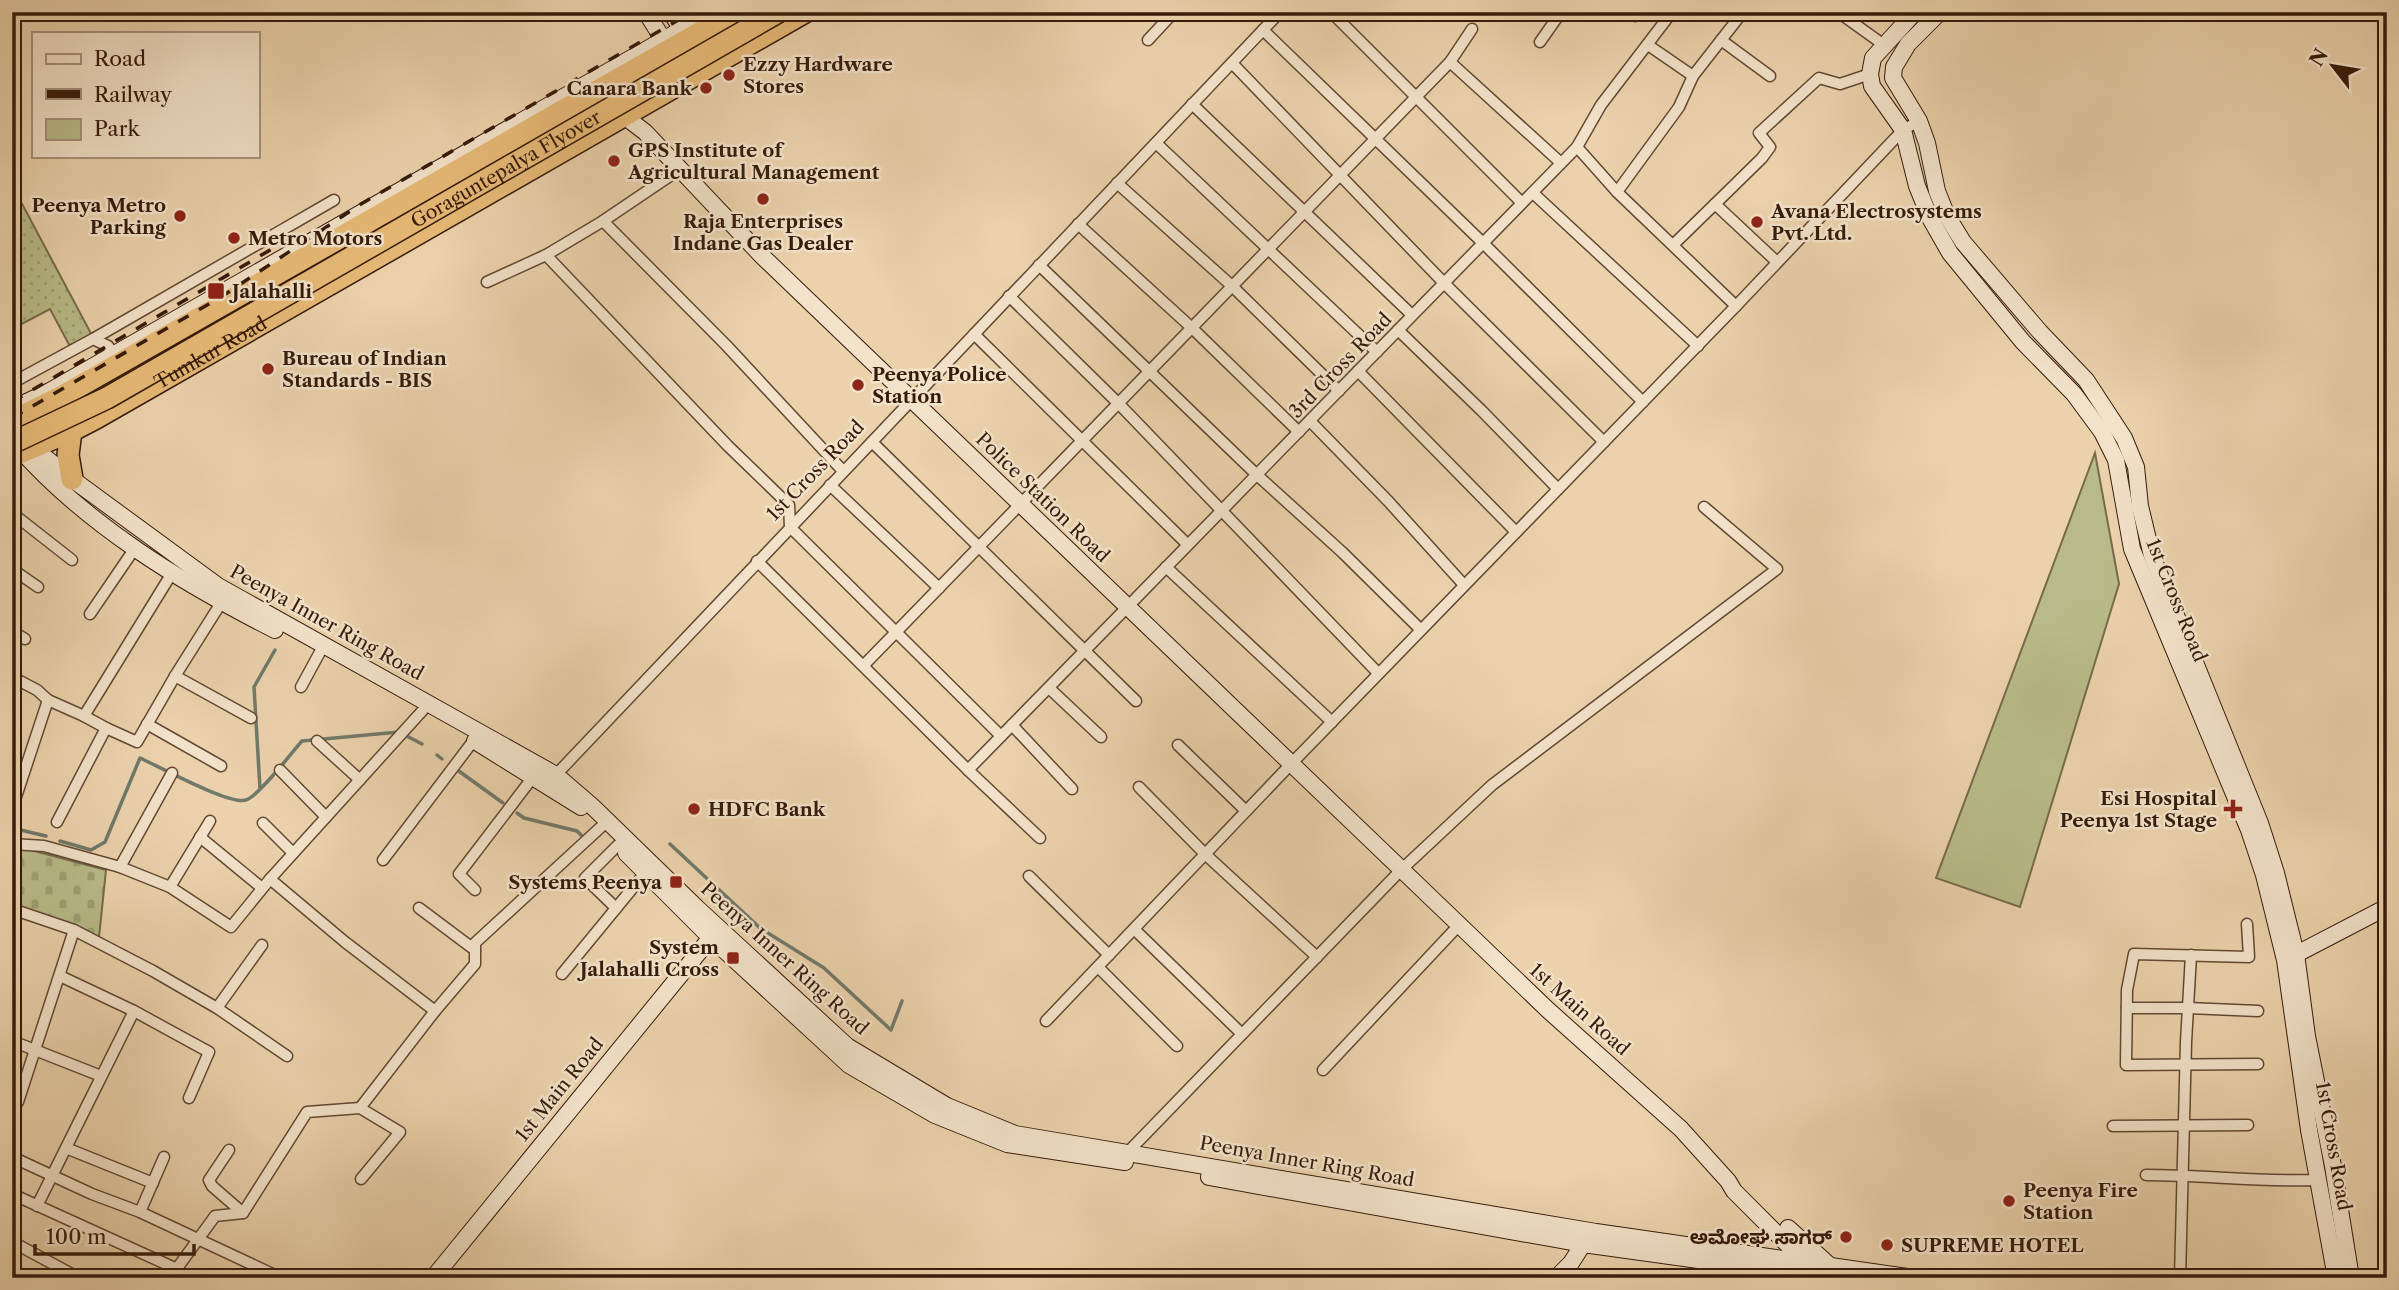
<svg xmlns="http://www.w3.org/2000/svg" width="2399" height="1290" font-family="'Libre Caslon Text','Noto Sans Kannada',serif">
  <defs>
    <pattern id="grass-dots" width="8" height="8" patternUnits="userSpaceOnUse" patternTransform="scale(1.75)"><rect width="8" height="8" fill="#b8bb89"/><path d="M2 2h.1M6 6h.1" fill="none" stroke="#9fa075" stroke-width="1.8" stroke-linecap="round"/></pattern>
    <pattern id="cemetery-stones" width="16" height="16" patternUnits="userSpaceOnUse" patternTransform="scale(1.75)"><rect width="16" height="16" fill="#b8bb89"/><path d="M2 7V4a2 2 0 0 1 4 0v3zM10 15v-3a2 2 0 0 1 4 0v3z" fill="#9fa075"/></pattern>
  </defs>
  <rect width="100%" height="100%" fill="#ebd2ac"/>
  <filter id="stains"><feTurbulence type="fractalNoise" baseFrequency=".00286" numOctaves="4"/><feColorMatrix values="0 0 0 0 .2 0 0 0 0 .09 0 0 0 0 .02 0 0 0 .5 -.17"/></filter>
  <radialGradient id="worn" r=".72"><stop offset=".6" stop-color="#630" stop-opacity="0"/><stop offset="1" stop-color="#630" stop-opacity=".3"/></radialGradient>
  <!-- grass -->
  <polygon fill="url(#grass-dots)" stroke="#776b4a" stroke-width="2" points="12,185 95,341 73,352 50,309 12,329"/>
  <!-- cemetery -->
  <polygon fill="url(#cemetery-stones)" stroke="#776b4a" stroke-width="2" points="12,845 106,870 99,937 74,926 12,905"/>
  <!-- green -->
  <polygon fill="#b8bb89" stroke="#776b4a" stroke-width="2" points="2095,453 2119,584 2020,907 1936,878"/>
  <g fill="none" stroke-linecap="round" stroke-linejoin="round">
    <!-- stream -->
    <g stroke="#71796a" stroke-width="3.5">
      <polyline points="437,755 442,759"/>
      <polyline points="456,769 503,803"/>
      <polyline points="260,789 254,687 275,650"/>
      <polyline points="517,813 524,818 577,831 582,836"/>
      <polyline points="12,828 46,836"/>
      <path d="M60 841 91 850 105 842 140 758C160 767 229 805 246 800 259 796 291 753 302 741L399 732 422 744"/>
      <polyline points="670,844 760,928 824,968 891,1030 902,1001"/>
    </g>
    <!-- street casing -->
    <g stroke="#634933" stroke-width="13">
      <g id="street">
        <polyline points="1331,12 1522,203"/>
        <polyline points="1630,12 1635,16"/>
        <polyline points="1838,12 1884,45"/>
        <polyline points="1263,30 1483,243 1643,402"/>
        <polyline points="1148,40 1174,12"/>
        <polyline points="1721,40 1770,76"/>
        <polyline points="1540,42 1561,12"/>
        <polyline points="1648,45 1693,76"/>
        <polyline points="1450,62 1561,163"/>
        <polyline points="1232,63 1444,283 1604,442"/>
        <polyline points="1192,104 1412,315"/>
        <polyline points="1156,143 1377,352"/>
        <polyline points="1577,147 1617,192 1736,306"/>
        <polyline points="680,169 603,221 546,255 728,446 789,505 790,527 1001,736"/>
        <polyline points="1117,183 1232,286 1339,391"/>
        <polyline points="1617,192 1679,107 1693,76 1743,12"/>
        <polyline points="1533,193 1698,346"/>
        <polyline points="603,221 726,345 843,471"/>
        <polyline points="1078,224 1192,328 1299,432"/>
        <polyline points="1673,245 1715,204"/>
        <polyline points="1777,262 1715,204 1762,158 1770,147 1759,133 1819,78 1840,84 1870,74"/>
        <polyline points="1039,265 1257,475 1342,552 1420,629"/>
        <polyline points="487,282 546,255"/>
        <polyline points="1009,296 1119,404 1378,673"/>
        <polyline points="1398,330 1482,411 1558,489"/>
        <polyline points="974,334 1187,544"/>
        <polyline points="93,339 334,200"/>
        <polyline points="1358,371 1516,532"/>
        <polyline points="12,383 93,339 108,346 114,354"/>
        <polyline points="1310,421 1389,502 1464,585"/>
        <polyline points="872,442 1136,701"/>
        <polyline points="830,485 939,588"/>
        <polyline points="12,513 72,560"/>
        <polyline points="757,561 968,770 1040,838"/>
        <polyline points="1166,567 1332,722"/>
        <polyline points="12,569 38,587"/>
        <polyline points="90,614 135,548"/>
        <polyline points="12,631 25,639"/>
        <polyline points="864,665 1450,62 1472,29"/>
        <polyline points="175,676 251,718"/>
        <polyline points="12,677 37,690 48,700 84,716 172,573"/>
        <polyline points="301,687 320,652"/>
        <polyline points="1049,688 1101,737"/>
        <polyline points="84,716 106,728"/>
        <polyline points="147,724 221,766"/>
        <polyline points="1012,725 1072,789"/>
        <polyline points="317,741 360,780"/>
        <polyline points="1178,745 1246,811"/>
        <polyline points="280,770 326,817"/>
        <polyline points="968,770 1577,147 1601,105 1672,12"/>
        <polyline points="552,779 1280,12"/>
        <polyline points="1139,787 1205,854 1317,957"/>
        <polyline points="12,809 48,700"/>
        <polyline points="57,822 106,728 137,742 175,676 221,603"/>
        <polyline points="263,823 293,853"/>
        <polyline points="200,837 262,888"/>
        <polyline points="12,844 44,846 120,867 170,887 231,927 270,879 423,710"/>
        <polyline points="383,860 474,740"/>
        <polyline points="120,867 172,773"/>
        <polyline points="1029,876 1109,955"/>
        <polyline points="270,879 345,942 435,1011 475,964 475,943 601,827"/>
        <polyline points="170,887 210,821"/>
        <polyline points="475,890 459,874 533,777"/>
        <polyline points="419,908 475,950"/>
        <polyline points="616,908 585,878 618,845"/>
        <polyline points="12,909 74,930"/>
        <polyline points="2247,924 2249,957 2134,954 2127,990 2126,1065 2258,1064"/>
        <polyline points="1134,929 1242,1034"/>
        <polyline points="1098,967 1177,1046"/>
        <polyline points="562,974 645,873"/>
        <polyline points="60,976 134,1011 209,1052 189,1098"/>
        <polyline points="217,1008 262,945"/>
        <polyline points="2127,1008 2188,1008 2258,1011"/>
        <polyline points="1046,1021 1291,764 1736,306 1903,130 1919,121"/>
        <polyline points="12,1041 101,1076"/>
        <polyline points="1323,1070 1459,925"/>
        <polyline points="18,1102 74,930 153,971 217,1008 287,1056"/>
        <polyline points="360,1108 435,1011"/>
        <polyline points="2113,1126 2248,1125"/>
        <polyline points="66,1148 153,1183"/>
        <polyline points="229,1150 209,1180 212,1186 243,1213"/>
        <polyline points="1128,1152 1401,870 1492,785 1777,569 1704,507"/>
        <polyline points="12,1157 92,1194 140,1212 281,1278"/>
        <path d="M2146 1175C2203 1175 2261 1182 2318 1180"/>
        <polyline points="12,1194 177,1269"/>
        <polyline points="37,1206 134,1011"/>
        <polyline points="140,1212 164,1157"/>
        <polyline points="18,1245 79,1278"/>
        <polyline points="170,1278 215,1216 243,1213 307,1112 360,1108 400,1132 361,1179"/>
        <polyline points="2180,1278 2186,1042 2191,955"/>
      </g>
    </g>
    <!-- secondary casing -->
    <g stroke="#361b0b" stroke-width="18">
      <g id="secondary">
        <polyline points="646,12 669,49"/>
        <polyline points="671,12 686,37"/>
        <polyline points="1915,12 1873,58 1870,74 1872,86 1903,130 1917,186 1930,218 1950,253 2023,342 2074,394 2102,432 2116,460 2132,549 2249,830 2264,875 2285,960 2309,1130 2336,1278"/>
        <polyline points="1940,12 1908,44 1894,67 1893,78 1919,121 1927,143 1937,191 1947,216 1963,242 2040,332 2086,380 2124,438 2136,467 2140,506 2152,556 2260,823 2276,873 2296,954 2307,1036 2333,1166 2351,1278"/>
        <polyline points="607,86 624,116 645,132 762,256 1548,1010 1681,1129 1728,1181 1734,1191 1809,1266"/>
        <polyline points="12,409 50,391 712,12"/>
        <polyline points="26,442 72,479 218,586 556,775 592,806 697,908 847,1046 947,1106 1015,1134 1596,1232 1914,1278"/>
        <path d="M18 447C86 525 184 584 275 630"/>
        <polyline points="475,741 581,807"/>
        <polyline points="626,853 710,937 849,1065 935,1115 1007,1144 1125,1162"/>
        <polyline points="2287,959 2387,907"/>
        <polyline points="1209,1177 1583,1244 1828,1278"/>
        <polyline points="1788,1228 1830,1266"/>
        <polyline points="433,1278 717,930"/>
        <polyline points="1556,1278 1571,1263 1589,1235"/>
      </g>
    </g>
    <!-- highway casing -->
    <g stroke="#361b0b" stroke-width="24">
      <g id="highway">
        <polyline points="12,421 57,399 736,12"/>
        <polyline points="71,431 68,455 72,479"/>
        <path id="s1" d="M12 456 71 431 96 418 805 12"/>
      </g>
    </g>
    <!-- street -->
    <use href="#street" stroke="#f2e2c9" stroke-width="10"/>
    <!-- secondary -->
    <use href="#secondary" stroke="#f2e2c9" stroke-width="16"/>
    <!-- highway -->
    <use href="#highway" stroke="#e6b976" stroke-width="21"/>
    <!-- rail -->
    <g stroke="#361b0b" stroke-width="3.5" stroke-dasharray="12 12" stroke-linecap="butt">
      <polyline points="12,402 299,233"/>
      <polyline points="12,418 221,297 361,204 692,12"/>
    </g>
    <!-- highway-bridge casing -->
    <g stroke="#361b0b" stroke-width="24" stroke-linecap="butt">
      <g id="highway-bridge">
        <path id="s2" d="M12 443 107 398 778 12"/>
      </g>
    </g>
    <!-- highway-bridge -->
    <use href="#highway-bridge" stroke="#e6b976" stroke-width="21"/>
  </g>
  <!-- markers -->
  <g fill="#8f2418" stroke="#f2e2c9" stroke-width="2.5">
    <circle cx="729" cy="75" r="7"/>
    <circle cx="706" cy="88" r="7"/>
    <circle cx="614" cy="161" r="7"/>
    <circle cx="763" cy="199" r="7"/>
    <circle cx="180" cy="216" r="7"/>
    <circle cx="1757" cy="222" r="7"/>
    <circle cx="234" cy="238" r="7"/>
    <rect x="207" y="282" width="18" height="18" rx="3.5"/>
    <circle cx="268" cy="369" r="7"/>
    <circle cx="858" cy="385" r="7"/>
    <circle cx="694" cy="809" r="7"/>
    <path d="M2229.5 798.5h7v7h7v7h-7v7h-7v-7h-7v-7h7z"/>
    <rect x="669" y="875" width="14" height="14" rx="3.5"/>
    <rect x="726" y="951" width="14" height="14" rx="3.5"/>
    <circle cx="2009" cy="1201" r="7"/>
    <circle cx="1846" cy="1237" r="7"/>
    <circle cx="1887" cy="1245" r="7"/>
  </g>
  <g text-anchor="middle" stroke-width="5" stroke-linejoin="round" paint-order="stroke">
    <!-- poi labels -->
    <g font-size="19" font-weight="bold" fill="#361b0b" stroke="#f2e2c9" text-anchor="start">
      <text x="743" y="71">Ezzy Hardware<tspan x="743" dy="22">Stores</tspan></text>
      <text x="692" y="95" text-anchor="end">Canara Bank</text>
      <text x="628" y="157">GPS Institute of<tspan x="628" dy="22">Agricultural Management</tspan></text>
      <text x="166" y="212" text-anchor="end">Peenya Metro<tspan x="166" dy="22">Parking</tspan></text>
      <text x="1771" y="218">Avana Electrosystems<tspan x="1771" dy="22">Pvt. Ltd.</tspan></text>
      <text x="763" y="228" text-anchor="middle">Raja Enterprises<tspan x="763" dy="22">Indane Gas Dealer</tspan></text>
      <text x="248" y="245">Metro Motors</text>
      <text x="232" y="298">Jalahalli</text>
      <text x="282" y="365">Bureau of Indian<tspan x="282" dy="22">Standards - BIS</tspan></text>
      <text x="872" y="381">Peenya Police<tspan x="872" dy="22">Station</tspan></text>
      <text x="2217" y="805" text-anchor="end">Esi Hospital<tspan x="2217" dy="22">Peenya 1st Stage</tspan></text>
      <text x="708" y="816">HDFC Bank</text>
      <text x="662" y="889" text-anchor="end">Systems Peenya</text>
      <text x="719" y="954" text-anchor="end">System<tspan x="719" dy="22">Jalahalli Cross</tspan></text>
      <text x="2023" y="1197">Peenya Fire<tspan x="2023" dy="22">Station</tspan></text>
      <text x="1832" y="1244" text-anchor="end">ಅಮೋಘ ಸಾಗರ್</text>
      <text x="1901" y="1252">SUPREME HOTEL</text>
    </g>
    <!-- street labels -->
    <g font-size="19" fill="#361b0b" stroke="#f2e2c9">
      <text dy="7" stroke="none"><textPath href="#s2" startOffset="565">Goraguntepalya Flyover</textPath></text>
      <text dy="7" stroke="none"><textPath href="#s1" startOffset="224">Tumkur Road</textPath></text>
      <text transform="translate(1340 365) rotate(-46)" y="7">3rd Cross Road</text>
      <text transform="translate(815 470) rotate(-46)" y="7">1st Cross Road</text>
      <text transform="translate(1043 497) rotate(44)" y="7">Police Station Road</text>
      <text transform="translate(2177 600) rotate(68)" y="7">1st Cross Road</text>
      <text transform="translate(327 622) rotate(29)" y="7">Peenya Inner Ring Road</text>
      <text transform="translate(785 958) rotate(42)" y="7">Peenya Inner Ring Road</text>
      <text transform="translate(1580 1009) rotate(42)" y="7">1st Main Road</text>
      <text transform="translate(559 1089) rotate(-51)" y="7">1st Main Road</text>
      <text transform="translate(2334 1146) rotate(80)" y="7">1st Cross Road</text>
      <text transform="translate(1307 1161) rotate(10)" y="7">Peenya Inner Ring Road</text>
    </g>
  </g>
  <!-- margin -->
  <rect width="2399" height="1290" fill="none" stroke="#ebd2ac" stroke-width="42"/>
  <rect x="14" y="14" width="2371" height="1262" fill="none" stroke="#361b0b" stroke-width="3.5"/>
  <rect x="21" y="21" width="2357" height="1248" fill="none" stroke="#361b0b" stroke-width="2"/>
  <!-- legend -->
  <rect x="32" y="32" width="228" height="126" fill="#f2e2c9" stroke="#a7927d" stroke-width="2"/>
  <rect x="46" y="54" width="35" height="10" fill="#f2e2c9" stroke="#a7927d" stroke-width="2"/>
  <text x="94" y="66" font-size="21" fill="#361b0b">Road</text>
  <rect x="46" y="89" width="35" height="10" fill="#361b0b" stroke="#a7927d" stroke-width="2"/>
  <text x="94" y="102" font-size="21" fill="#361b0b">Railway</text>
  <rect x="46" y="119" width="35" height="21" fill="#b8bb89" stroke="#a7927d" stroke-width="2"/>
  <text x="94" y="136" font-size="21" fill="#361b0b">Park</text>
  <!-- north arrow -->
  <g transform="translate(2333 66) rotate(301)" stroke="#f2e2c9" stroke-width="5" paint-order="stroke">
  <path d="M0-5L12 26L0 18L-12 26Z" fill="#361b0b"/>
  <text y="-10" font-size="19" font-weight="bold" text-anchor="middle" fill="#361b0b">N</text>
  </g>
  <!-- scale -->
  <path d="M35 1244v10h159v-10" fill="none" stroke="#361b0b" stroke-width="3.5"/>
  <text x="46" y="1244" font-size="21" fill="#361b0b" stroke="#f2e2c9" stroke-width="5" paint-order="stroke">100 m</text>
  <rect width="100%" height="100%" filter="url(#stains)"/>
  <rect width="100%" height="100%" fill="url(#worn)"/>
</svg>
